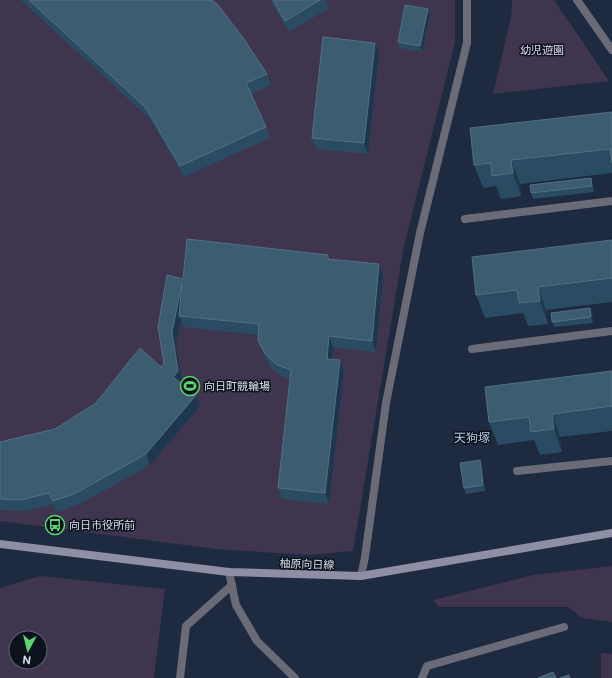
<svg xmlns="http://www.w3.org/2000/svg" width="612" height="678" font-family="'Public Sans','Noto Sans JP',sans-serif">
  <rect width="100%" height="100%" fill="#1d2a40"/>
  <!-- green -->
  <g fill="#40354e" fill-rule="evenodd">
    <polygon points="0,0 455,0 455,42 403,251 353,551 309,555 216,549 0,521"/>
    <polygon points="512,0 554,0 609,81 493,94 511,17"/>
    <polygon points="612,566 612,622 582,618 568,607 439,607 433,600 533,575"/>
    <path d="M40 576 165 589 154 678H0V588ZM16 638H40V662H16Z"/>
    <polygon points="601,653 612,654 612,678 601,678"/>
  </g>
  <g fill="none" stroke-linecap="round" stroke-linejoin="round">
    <!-- lane -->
    <g stroke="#6a6b77" stroke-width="8">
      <polyline points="465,219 612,201"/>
      <polyline points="472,349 612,331"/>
      <polyline points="180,678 186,626 232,585"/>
      <polyline points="422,678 427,666 564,627"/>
    </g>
    <!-- street -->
    <g stroke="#6a6b77" stroke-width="8">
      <polyline points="577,0 612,50"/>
      <polyline points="517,471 612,461"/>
      <polyline points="229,572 236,605 257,641 295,678"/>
      <polyline points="361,576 365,557 386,403 420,233 467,43 467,0"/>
    </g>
    <!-- secondary -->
    <polyline stroke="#8e8fa4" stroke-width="8" points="0,544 229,572 361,576 612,533"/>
  </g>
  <!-- wall -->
  <g fill="#2a4c62">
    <polygon points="21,0 212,0 267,74 271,85 251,94 266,127 270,138 184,177 150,119"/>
    <polygon points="270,0 326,0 329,8 289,32"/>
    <polygon points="428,9 430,15 422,52 400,48 398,42"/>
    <polygon points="375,43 379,54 368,154 316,149 312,138"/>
    <polygon points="612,112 612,173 520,184 521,196 501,199 496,186 483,188 474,165"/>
    <polygon points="593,184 594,192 533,199 531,193"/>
    <polygon points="612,240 612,302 546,310 548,324 528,326 523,313 485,318 476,295"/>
    <polygon points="329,259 383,275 376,352 333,347 332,359 340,360 344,371 329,504 282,499 278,488 290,379 281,376 270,367 263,352 258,341 259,335 183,327 181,320 176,343 182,382 181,383 200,406 150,465 78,505 57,512 53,504 25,511 0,510 0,442 55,429 161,367 164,364 183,279"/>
    <polygon points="590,308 592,314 593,323 554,327 552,322"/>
    <polygon points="612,371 612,431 560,437 562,452 540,455 534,440 498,445 489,422"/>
    <polygon points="480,460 482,466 485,491 466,494 464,488"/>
  </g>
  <!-- shaded-wall -->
  <g fill="#1d384e">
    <polygon points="428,9 430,15 422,52 420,46"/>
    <polygon points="375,43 379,54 368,154 364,143"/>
    <polygon points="511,160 520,184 521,196 513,173"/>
    <polygon points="591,178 593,184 594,192 592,186"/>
    <polygon points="379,264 383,275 376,352 372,341"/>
    <polygon points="182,283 179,316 181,320 176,343 182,382 177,388 173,377 172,332"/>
    <polygon points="538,287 546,310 548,324 540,301"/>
    <polygon points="590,308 592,314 593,323 591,317"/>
    <polygon points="329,336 333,347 331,370 327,359"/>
    <polygon points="340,360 344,371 329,504 325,493"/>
    <polygon points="196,395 200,406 150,465 146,454"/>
    <polygon points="552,414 560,437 562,452 554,429"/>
    <polygon points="480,460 482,466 485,491 483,485"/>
  </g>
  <!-- building -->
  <g fill="#3c5c70" stroke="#547084">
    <polygon points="29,0 212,0 218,5 244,39 267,74 246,83 266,127 180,166 146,108"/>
    <polygon points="273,0 320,0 285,21"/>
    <polygon points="405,5 428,9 420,46 398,42"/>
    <polygon points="323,37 375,43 364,143 312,138"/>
    <polygon points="612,112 612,163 610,149 511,160 513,173 492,176 491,163 474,165 470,128"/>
    <polygon points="591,178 592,186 531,193 530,185"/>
    <polygon points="187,239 328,255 328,259 379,264 372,341 329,336 327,359 340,360 325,493 278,488 291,370 277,365 266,355 258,341 259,324 179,316 182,283 172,332 178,371 173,377 196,395 146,454 74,494 53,501 49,493 21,500 0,499 0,442 55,429 96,403 140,348 161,367 164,364 158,327 167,275 183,279"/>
    <polygon points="612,240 612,278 538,287 540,301 519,303 517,290 476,295 472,257"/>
    <polygon points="590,308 591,317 552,322 551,313"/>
    <polygon points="612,371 612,406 552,414 554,429 531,432 529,417 489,422 485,387"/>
    <polygon points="480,460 483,485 464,488 460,463"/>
    <polygon points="553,672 556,678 538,678"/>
    <polygon points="569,675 570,678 560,678"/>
  </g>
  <!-- icons -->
  <defs>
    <g id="stadium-ring" transform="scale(1)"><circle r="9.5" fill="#0d131c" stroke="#5ad56f" stroke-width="1.5"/><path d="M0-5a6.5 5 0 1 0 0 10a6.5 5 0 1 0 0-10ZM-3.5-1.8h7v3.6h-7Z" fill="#5ad56f"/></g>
    <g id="bus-ring" transform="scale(1)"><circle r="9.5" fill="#0d131c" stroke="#5ad56f" stroke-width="1.5"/><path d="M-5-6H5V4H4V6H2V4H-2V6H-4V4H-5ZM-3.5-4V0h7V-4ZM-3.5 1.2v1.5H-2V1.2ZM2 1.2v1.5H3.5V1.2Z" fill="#5ad56f"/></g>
  </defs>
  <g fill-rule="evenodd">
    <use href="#stadium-ring" x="190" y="386"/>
    <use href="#bus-ring" x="55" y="525"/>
  </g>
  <g text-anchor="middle" stroke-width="3" stroke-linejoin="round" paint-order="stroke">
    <!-- park labels -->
    <g font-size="11" fill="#e3d3f7" stroke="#0d131c">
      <text x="542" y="54">幼児遊園</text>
    </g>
    <!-- poi labels -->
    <g font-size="11" fill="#d5dfed" stroke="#0d131c" text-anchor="start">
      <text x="204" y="390">向日町競輪場</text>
      <text x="69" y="529">向日市役所前</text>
    </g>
    <!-- street labels -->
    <g font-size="11" fill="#d5dfed" stroke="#0d131c">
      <text transform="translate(307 564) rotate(2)" y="4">柚原向日線</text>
    </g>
    <!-- neighbourhood labels -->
    <g font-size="12" fill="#b4c6e3" stroke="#0d131c">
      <text x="472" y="442">天狗塚</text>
    </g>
  </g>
  <!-- north arrow -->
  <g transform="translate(28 650) rotate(187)"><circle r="19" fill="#0d131c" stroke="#5d6570"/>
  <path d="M0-3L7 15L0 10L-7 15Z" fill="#5ad56f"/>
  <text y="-6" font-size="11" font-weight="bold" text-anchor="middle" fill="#d5dfed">N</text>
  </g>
</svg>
